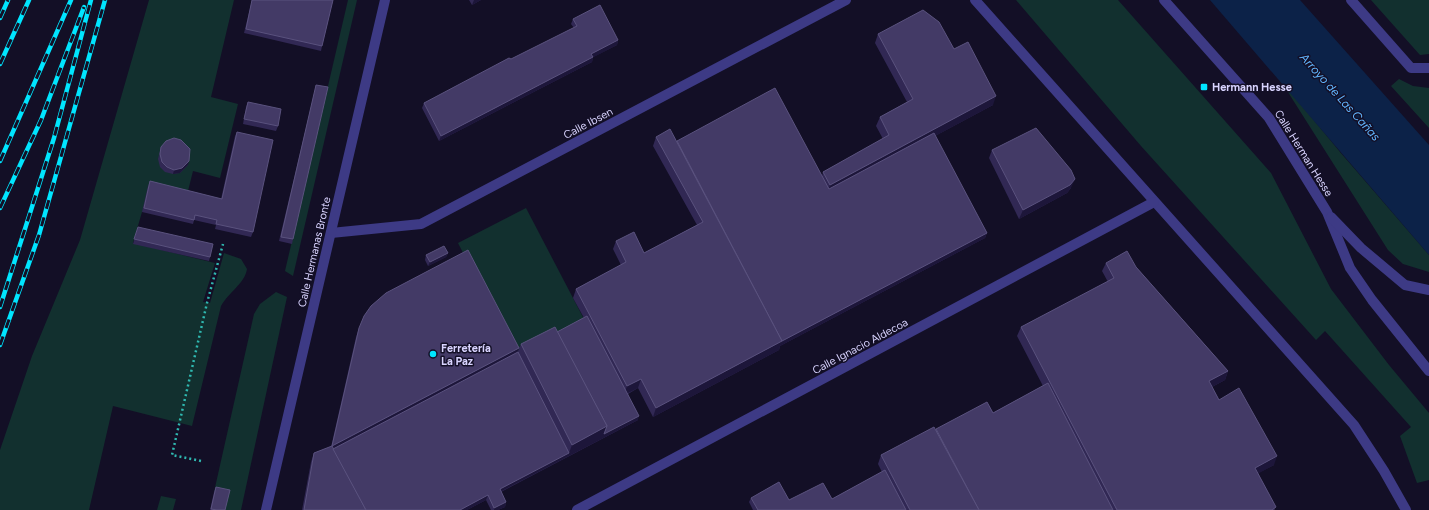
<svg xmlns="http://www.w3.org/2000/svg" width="1429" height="510" font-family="Figtree,sans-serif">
  <rect width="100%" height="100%" fill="#130f26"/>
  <!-- green -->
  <g fill="#12302f">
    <path d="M149 0H234L211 97 238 104 220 178 193 171 187 195 142 212 133 243 215 263 203 302 210 303 224 253 241 259 247 269C245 283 229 292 221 306L192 426 113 406 89 510H0V450L32 356 80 240Z"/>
    <polygon points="348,0 357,0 293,276 285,271"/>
    <polygon points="1016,0 1118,0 1271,173 1331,289 1389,365 1429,413 1429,480 1417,483 1400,436 1411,427 1325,331 1316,340 1141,146"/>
    <polygon points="1371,0 1429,0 1429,54 1420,55"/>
    <polygon points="1279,78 1340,152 1429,255 1429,272 1403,264 1388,250"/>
    <polygon points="1399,79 1413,86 1429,88 1429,128 1391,86"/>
    <polygon points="526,208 585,321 516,357 458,243"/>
    <polygon points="276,292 287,297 241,510 225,510 214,492 254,314 260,304"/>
    <polygon points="161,496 176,499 173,510 157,510"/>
  </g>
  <!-- water -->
  <polygon fill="#0c2248" points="1210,0 1300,0 1429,145 1429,255"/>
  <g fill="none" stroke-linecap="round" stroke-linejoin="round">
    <!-- path -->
    <polyline stroke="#2fb8b0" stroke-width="2.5" stroke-dasharray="2 3" stroke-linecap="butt" points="201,461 172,455 207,303 223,244"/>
    <!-- minor -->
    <g stroke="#3d3a85" stroke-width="10">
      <polyline points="975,0 1354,425 1384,471 1406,510"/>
      <polyline points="1164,0 1269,118 1327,212 1350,268 1372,300 1429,371"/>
      <polyline points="1351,0 1411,68 1429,68"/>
      <polyline points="1331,217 1361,248 1405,285 1429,290"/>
      <polyline points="331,233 421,224 846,0"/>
      <polyline points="266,510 385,0"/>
      <polyline points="577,510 1154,202"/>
    </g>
    <!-- rail casing -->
    <g stroke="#00e5ff" stroke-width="4.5">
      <g id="rail">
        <polyline points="0,18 8,0"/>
        <polyline points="0,64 29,0"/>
        <polyline points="0,161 71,0"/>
        <polyline points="0,208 41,120 84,7"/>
        <polyline points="0,307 54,138 91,0"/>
        <polyline points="0,345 39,235 105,0"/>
      </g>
    </g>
    <!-- rail -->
    <use href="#rail" stroke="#130f26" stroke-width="3" stroke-dasharray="9" stroke-linecap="butt"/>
  </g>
  <!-- wall -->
  <g fill="#312854">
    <polygon points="252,0 333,0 322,46 321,51 244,33"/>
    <polygon points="469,0 481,0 472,5"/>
    <polygon points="573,19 618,40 617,45 593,57 592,62 439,141 422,108 424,103 574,28 571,24"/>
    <polygon points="878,34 954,49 993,105 935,136 987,233 985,238 780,346 779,350 653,417 638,388 628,394 638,420 501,492 506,502 505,507 498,510 491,510 486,500 467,510 302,510 311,462 314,453 331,447 356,337 359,328 517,353 521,344 557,332 584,318 573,298 576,289 621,265 613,249 616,241 644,253 697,225 653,146 656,137 677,141 822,176 823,172 883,139 876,126 880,117 907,102 875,43"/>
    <polygon points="316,85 293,239 292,244 279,241 315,90"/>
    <polygon points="248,102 278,126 276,131 243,124 246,107"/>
    <polygon points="237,132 253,232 251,237 215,229 216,225 194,220 193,224 142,212 148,186 150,181 221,199 235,136"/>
    <polygon points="161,147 188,165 180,173 173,174 165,172 160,167 158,159"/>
    <polygon points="992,150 1071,188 1067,193 1019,219 989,158"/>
    <polygon points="138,227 210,257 209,261 133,244"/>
    <polygon points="448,253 446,257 428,266 425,260 426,255"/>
    <polygon points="1106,263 1136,267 1228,371 1225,380 1212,387 1219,400 1274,465 1258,473 1275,510 753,510 749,502 751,498 789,500 832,499 882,472 878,464 881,455 936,429 993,413 1043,386 1017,336 1021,327 1108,282 1102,271"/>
    <polygon points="216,487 225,510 210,510 214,492"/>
  </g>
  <!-- shaded-wall -->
  <g fill="#1d163a">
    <polygon points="474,0 481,0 472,5"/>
    <polygon points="618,40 617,45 590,59 591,54"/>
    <polygon points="593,57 592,62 439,141 441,136"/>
    <polygon points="996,96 993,105 827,194 830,185"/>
    <polygon points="189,161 188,165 180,173 173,174 174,170"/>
    <polygon points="1075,179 1071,188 1067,193 1019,219 1023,210"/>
    <polygon points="987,233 985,238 780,346 779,350 653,417 656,408"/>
    <polygon points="448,253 446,257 428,266 430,262"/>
    <polygon points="519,348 516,357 332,453 332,446"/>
    <polygon points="1228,371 1225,380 1206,390 1209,381"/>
    <polygon points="641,379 638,388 624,395 627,386"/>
    <polygon points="639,416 638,420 498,493 500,489 569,453 572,445 607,426"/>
    <polygon points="1277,456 1274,465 1252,477 1255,468"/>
    <polygon points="488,495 486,500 467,510 460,510"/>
    <polygon points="506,502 505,507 498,510 494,510 494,508"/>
  </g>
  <!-- building -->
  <g fill="#433a66" stroke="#5a527e">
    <polygon points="252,0 333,0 322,46 246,29"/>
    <polygon points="600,5 618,40 591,54 593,57 441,136 424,103 509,58 511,59 577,26 573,19"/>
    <polygon points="923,10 939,22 954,49 968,42 996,96 830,185 823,172 889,135 880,117 913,99 878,34"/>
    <polygon points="316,85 328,87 293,239 281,237"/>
    <polygon points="775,88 829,189 934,133 987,233 782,341 677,141"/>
    <polygon points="248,102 281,109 278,126 244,119"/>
    <polygon points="1036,128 1071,170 1075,179 1070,185 1023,210 992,150"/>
    <polygon points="670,129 782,341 656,408 641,379 627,386 576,289 626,262 616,241 634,232 644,253 703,222 656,137"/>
    <polygon points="237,132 273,140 253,232 216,224 217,220 195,215 194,220 144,208 150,181 222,199"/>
    <polygon points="174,138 181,140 190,149 189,161 182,168 174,170 167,167 162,162 160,154 161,147 166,141"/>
    <polygon points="138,227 213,244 210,257 134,239"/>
    <polygon points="444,246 448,253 430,262 426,255"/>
    <polygon points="468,250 519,348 332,446 366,510 304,510 305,504 314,453 332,446 359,328 364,316 371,306 386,293"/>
    <polygon points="1127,251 1136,267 1228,371 1209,381 1219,400 1239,388 1277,456 1255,468 1276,507 1272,510 1117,510 1021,327 1114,278 1106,263"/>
    <polygon points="587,316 639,416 604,434 607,426 557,332"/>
    <polygon points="555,327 607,426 572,445 521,344"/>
    <polygon points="518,352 569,453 500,489 506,502 494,508 488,495 460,510 366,510 333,449"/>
    <polygon points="1048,383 1113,510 979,510 936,429 987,402 993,413"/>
    <polygon points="934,427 979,510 910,510 881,455"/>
    <polygon points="885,470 906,510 758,510 751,498 779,482 789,500 823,483 832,499"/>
    <polygon points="216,487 230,490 225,510 217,510 211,509"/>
  </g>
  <!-- markers -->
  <g fill="#00e5ff" stroke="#130f26" stroke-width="1.5">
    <rect x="1200" y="83" width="8" height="8" rx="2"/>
    <circle cx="433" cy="354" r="4"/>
  </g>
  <g text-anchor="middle" stroke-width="3" stroke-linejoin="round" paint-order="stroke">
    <!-- poi labels -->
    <g font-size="11" font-weight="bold" fill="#d9d4ff" stroke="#130f26" text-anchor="start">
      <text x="1212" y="91">Hermann Hesse</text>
      <text x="441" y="352">Ferretería<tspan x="441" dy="13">La Paz</tspan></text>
    </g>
    <!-- street labels -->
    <g font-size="11" fill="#d9d4ff" stroke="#130f26">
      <text transform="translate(588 123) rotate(-28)" y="4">Calle Ibsen</text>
      <text transform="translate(1304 153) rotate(58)" y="4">Calle Herman Hesse</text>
      <text transform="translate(314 252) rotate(-77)" y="4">Calle Hermanas Bronte</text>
      <text transform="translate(860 346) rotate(-28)" y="4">Calle Ignacio Aldecoa</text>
    </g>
    <!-- water labels -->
    <g font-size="12" font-style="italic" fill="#62b6ff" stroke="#130f26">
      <text transform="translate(1340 97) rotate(48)" y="4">Arroyo de Las Cañas</text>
    </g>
  </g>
</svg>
